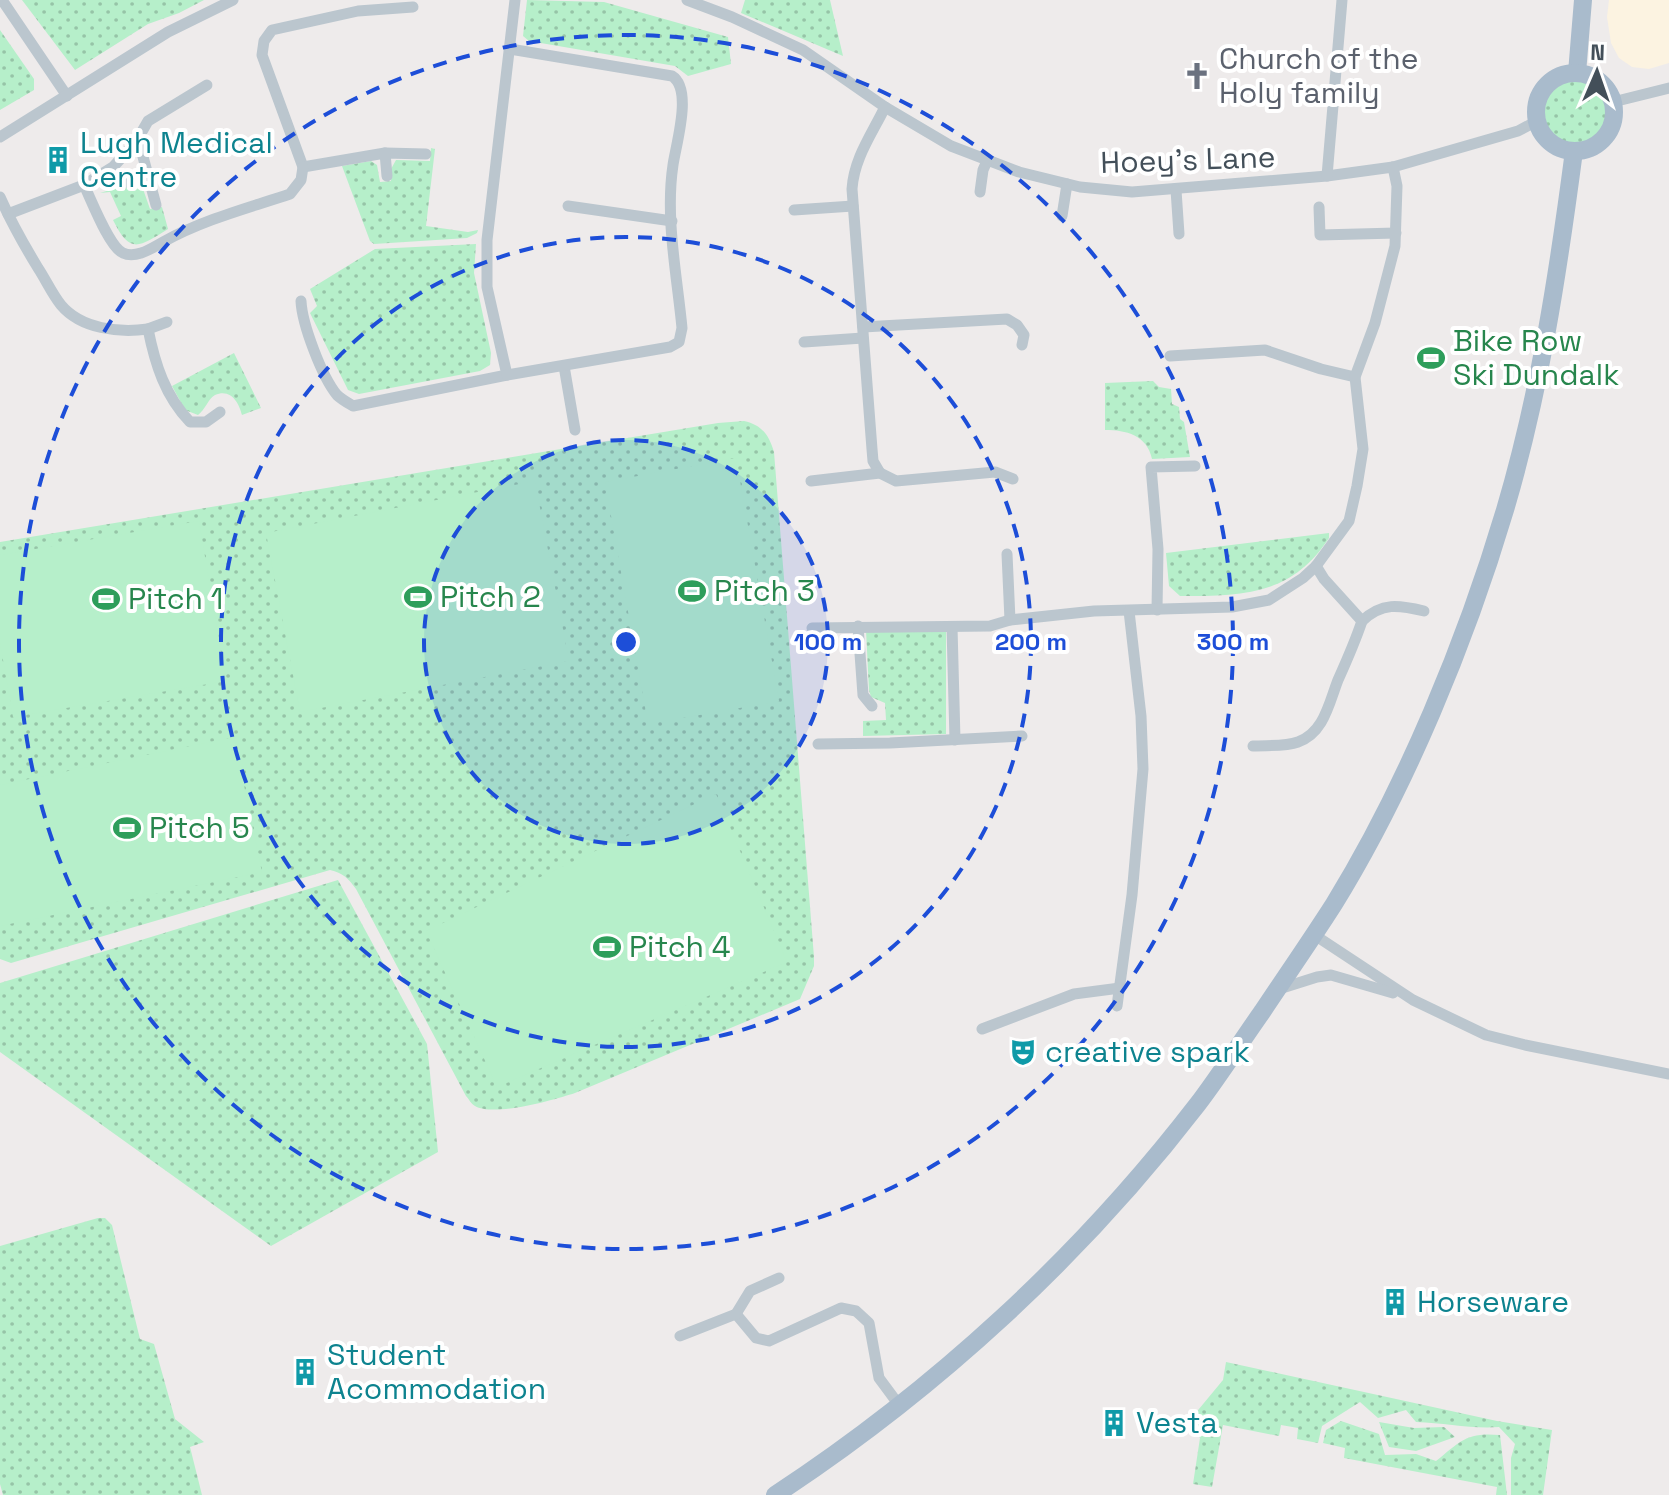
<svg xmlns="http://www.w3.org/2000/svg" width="1669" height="1495" font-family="'Space Grotesk',sans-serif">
  <defs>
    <pattern id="grass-dots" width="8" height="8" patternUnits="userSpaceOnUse" patternTransform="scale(2)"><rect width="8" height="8" fill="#b6efca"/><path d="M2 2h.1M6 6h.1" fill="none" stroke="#96c4a7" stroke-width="1.8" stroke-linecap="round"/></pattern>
  </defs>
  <rect width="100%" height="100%" fill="#eeebeb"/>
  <!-- commercial -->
  <polygon fill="#fcf3e1" points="1609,0 1669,0 1669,63 1649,69 1632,67 1619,58 1611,43 1607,17"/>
  <!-- grass -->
  <g fill="url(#grass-dots)">
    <polygon points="22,0 204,0 179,13 148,24 75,70"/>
    <polygon points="527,0 604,2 728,37 731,64 688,76 675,66 529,41 523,36"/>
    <polygon points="745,0 830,0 843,56 741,13"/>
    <polygon points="0,30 34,79 34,90 0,110"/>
    <circle cx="1575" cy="112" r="31"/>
    <polygon points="431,148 435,149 426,226 468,232 478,230 477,233 467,238 374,244 370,241 342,166 371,161 377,165 380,182 391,181 391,169 396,160 430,161"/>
    <path d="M126 185 127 188 143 189 150 209 162 207 168 229C139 247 130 255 113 220L121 216 110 192 100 193Z"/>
    <polygon points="476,244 474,273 491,353 490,365 480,371 359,394 348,390 310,313 317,306 310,289 375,249"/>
    <path d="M234 353 261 408 242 415C239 403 231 388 215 395 208 399 205 410 198 415L185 410 172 386Z"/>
    <path d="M1153 381 1159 387 1171 389 1172 404 1179 407 1180 419 1184 422 1190 457 1152 459C1147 435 1126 430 1105 430V383Z"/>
    <path d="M744 421C762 425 769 435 774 452L814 957V966L800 999 575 1093C554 1100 494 1117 475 1106 471 1104 469 1099 466 1096L356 889C348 878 343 873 330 870L11 963 0 959V542L718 423Z"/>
    <path d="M1329 533V538C1291 596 1242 596 1180 596L1169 586 1166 553Z"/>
    <polygon points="946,629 946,734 863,736 863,721 886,720 885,703 871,697 869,690 866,630"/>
    <polygon points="338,880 427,1044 438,1152 271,1246 0,1052 0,983"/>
    <polygon points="98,1218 105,1218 112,1225 140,1339 154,1344 175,1419 204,1442 190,1447 202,1495 3,1495 0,1484 0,1246"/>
    <path d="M1226 1362 1497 1421 1552 1430 1543 1495H1511V1458L1515 1444 1499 1427C1471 1429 1445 1423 1416 1422L1406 1410 1378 1418 1360 1402 1322 1426 1318 1443 1297 1439 1298 1428 1281 1425 1279 1436 1223 1425 1212 1487 1193 1484 1200 1438 1189 1421 1223 1380Z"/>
    <path d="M1341 1421 1379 1434 1385 1455 1416 1454 1436 1461C1461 1441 1466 1432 1500 1435L1507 1495H1496L1497 1487 1344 1458 1345 1448 1323 1443 1326 1430Z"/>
    <polygon points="1379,1422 1414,1428 1444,1427 1455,1437 1416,1451 1389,1447"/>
  </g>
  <!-- pitch -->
  <g fill="#b6efca">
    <polygon points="736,458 779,701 648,724 605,482"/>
    <polygon points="535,481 569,661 300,712 266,533"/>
    <polygon points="199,521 226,681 13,717 0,643 0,555"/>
    <polygon points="234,737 262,872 0,926 0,785"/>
    <polygon points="716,794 787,962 497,1087 426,931"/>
  </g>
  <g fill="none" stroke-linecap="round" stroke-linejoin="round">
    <!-- minor -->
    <g stroke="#bbc6ce" stroke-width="11">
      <polyline points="2,0 67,96"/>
      <polyline points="687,0 732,17 803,50 885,107 951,146 1019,172 1080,187 1132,192 1327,176 1393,167 1518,131 1537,121"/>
      <polyline points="413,7 358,11 272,30 264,41 262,55 303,167 385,153 426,154"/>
      <polyline points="1613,102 1669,88"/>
      <polyline points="0,137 168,32 233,0"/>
      <polyline points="136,142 142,153 156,205"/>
      <polyline points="385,153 387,176"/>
      <polyline points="1327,176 1342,0"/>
      <polyline points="129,183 149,178"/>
      <path d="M84 185C91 199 109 247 123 253 136 259 152 248 163 242 202 220 248 208 290 194L301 180 303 167"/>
      <polyline points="1176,190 1179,234"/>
      <polyline points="980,192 983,170 987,161"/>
      <path d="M0 197C11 222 24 245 38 268 46 280 52 294 61 305 81 329 119 333 148 329 155 364 165 396 190 422H206L220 412"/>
      <polyline points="568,206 672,221"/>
      <polyline points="1319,207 1320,235 1396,233"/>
      <polyline points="794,210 853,206"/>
      <polyline points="8,214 84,185 113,167 136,142 148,121 207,85"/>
      <polyline points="1062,216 1067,184"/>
      <path d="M301 301C302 324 322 377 337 395 341 399 348 403 353 406L507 375 487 287V240L515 0"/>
      <polyline points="863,327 1007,319 1017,325 1024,335 1022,345"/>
      <polyline points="148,329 167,322"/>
      <polyline points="804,342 863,338"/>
      <polyline points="1170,356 1265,350 1321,369 1355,377"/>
      <polyline points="564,366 575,430"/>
      <path d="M507 375 670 347 679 342 682 328C677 275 665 218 673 165 676 144 693 89 672 76L510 49"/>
      <path d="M880 473 873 461 872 449 852 189C854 158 872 134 885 107"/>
      <polyline points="811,481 880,473 896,481 995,472 1013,479"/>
      <polyline points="1007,554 1010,620"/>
      <polyline points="1157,610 1158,549 1151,467 1195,466"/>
      <path d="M1362 621C1382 602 1399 605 1424 611"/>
      <polyline points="858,626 863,695 872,706"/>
      <polyline points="952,627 955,740"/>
      <polyline points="812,628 990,626 1010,620 1094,611 1232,607 1269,600 1303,578 1316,566 1349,521 1357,486 1363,449 1355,377 1375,323 1395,246 1397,186 1393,167"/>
      <polyline points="818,744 890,743 1022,736"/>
      <path d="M1253 746C1267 745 1285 747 1298 742 1324 733 1329 703 1338 680 1347 660 1355 642 1362 621L1324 579 1316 566"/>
      <polyline points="1313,934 1413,1000 1486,1035 1525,1045 1669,1074"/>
      <polyline points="1279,989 1317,977 1331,975 1393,993"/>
      <polyline points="1117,1006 1132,895 1143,769 1141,716 1129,611"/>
      <polyline points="982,1029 1074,994 1120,988"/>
      <polyline points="736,1314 756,1338 769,1341 841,1308 856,1311 869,1323 879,1378 899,1405"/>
      <polyline points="680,1336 736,1314 750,1291 779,1278"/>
    </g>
    <!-- primary -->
    <g stroke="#a9bbcc" stroke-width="18">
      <polyline points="1577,73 1583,0"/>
      <circle cx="1575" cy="112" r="39"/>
      <path d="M775 1495C935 1390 1080 1257 1197 1105 1220 1075 1240 1043 1262 1012 1286 976 1311 940 1334 904 1406 787 1466 641 1505 510 1540 392 1558 273 1574 151"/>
    </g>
  </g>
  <!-- distance rings -->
  <circle cx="626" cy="642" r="202" fill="#1d4ed8" fill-opacity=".12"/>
  <g fill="none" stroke="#1d4ed8" stroke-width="4" stroke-dasharray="14 10">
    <circle cx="626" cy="642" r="202"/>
    <circle cx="626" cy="642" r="405"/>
    <circle cx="626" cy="642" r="607"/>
  </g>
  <!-- icons -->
  <defs>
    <g id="church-bare" transform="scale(2.16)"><path d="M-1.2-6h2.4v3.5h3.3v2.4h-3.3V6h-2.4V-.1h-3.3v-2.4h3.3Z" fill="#6b7280" stroke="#fff" stroke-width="2.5" paint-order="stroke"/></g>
    <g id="building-bare" transform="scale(2.16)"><path d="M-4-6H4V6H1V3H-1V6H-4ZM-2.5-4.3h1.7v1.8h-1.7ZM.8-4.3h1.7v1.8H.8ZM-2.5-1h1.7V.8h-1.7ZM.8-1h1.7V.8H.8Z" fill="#0f9aa8" stroke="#fff" stroke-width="2.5" paint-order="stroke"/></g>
    <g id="stadium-bare" transform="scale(2.16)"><path d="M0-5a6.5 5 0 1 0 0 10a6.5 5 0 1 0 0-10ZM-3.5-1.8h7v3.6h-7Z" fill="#2e9e5b" stroke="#fff" stroke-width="2.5" paint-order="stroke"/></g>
    <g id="theatre-bare" transform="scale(2.16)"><path d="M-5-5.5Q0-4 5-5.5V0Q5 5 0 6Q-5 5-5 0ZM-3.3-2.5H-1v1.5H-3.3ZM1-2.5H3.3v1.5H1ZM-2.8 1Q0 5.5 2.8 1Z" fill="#0f9aa8" stroke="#fff" stroke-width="2.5" paint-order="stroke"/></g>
  </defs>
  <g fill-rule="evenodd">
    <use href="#church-bare" x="1197" y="76"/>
    <use href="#building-bare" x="58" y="160"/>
    <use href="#stadium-bare" x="1431" y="358"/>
    <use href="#stadium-bare" x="692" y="591"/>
    <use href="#stadium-bare" x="418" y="597"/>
    <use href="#stadium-bare" x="106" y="599"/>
    <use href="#stadium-bare" x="127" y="828"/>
    <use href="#stadium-bare" x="607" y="947"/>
    <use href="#theatre-bare" x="1023" y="1052"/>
    <use href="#building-bare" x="1395" y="1302"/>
    <use href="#building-bare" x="305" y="1372"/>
    <use href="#building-bare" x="1114" y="1423"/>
  </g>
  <g text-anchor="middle" stroke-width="8" stroke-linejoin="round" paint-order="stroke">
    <!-- worship labels -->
    <g font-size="30" fill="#5b616d" stroke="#fff" text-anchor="start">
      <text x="1219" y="69">Church of the<tspan x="1219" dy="34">Holy family</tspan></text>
    </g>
    <!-- culture labels -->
    <g font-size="30" fill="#0d838f" stroke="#fff" text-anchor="start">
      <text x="80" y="153">Lugh Medical<tspan x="80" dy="34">Centre</tspan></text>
      <text x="1045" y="1062">creative spark</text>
      <text x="1417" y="1312">Horseware</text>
      <text x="327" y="1365">Student<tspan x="327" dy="34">Acommodation</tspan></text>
      <text x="1136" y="1433">Vesta</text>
    </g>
    <!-- street labels -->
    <g font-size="30" fill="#434f59" stroke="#fff">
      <text transform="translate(1188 160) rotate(-2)" y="10">Hoey's Lane</text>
    </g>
    <!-- leisure labels -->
    <g font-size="30" fill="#27864d" stroke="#fff" text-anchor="start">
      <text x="1453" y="351">Bike Row<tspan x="1453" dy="34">Ski Dundalk</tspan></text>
      <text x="714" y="601">Pitch 3</text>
      <text x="440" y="607">Pitch 2</text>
      <text x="128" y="609">Pitch 1</text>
      <text x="149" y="838">Pitch 5</text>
      <text x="629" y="957">Pitch 4</text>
    </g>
  </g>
  <circle cx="626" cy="642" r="12" fill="#1d4ed8" stroke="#fff" stroke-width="4"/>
  <g font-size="24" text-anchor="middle" font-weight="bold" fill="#1d4ed8" stroke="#fff" stroke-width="8" stroke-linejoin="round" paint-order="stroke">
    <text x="828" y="650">100 m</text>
    <text x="1031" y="650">200 m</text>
    <text x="1233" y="650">300 m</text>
  </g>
  <!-- north arrow -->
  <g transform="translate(1597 72) rotate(2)" stroke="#ffffff" stroke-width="6" paint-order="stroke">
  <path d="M0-6L14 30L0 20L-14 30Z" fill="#434f59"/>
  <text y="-12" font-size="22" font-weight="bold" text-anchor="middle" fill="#434f59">N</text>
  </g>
</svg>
